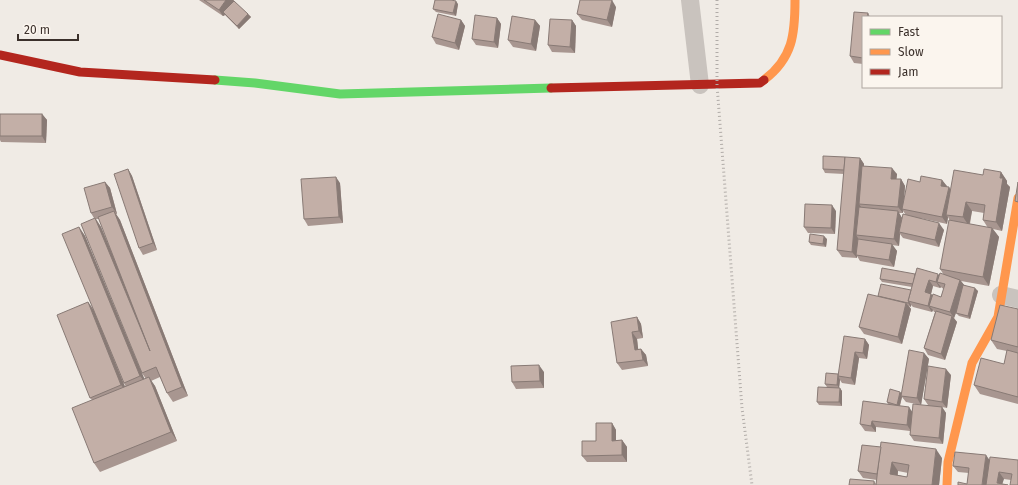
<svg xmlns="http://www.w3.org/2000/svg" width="1018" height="485" font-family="'Fira Sans',sans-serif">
  <rect width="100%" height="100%" fill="#f0ebe5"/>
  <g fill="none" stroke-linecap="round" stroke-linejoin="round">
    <!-- street -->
    <g stroke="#c9c3be" stroke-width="18">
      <polyline points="690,0 700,85"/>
      <polyline points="1001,295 1018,299"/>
    </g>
    <!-- fast -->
    <polyline stroke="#63d668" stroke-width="9" points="215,80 255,83 340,94 551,88"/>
    <!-- slow -->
    <g stroke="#ff974d" stroke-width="9">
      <path d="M764 80C793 58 795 34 795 0"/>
      <polyline points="947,485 948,462 972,363 998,317 1018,198"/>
    </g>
    <!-- jam -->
    <g stroke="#b3261e" stroke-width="9">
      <polyline points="0,55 80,72 215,80"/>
      <polyline points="551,88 760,83 764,80"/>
    </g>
    <!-- rail -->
    <polyline stroke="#b1aca8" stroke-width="3" stroke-dasharray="1 3" stroke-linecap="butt" points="717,0 717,85 742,408 752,485"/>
  </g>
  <!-- wall -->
  <g fill="#a89690" fill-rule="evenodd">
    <polygon points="199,0 234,0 233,2 248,14 251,17 239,29 225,15 223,16"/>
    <polygon points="458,4 456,16 436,12 433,9"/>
    <polygon points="616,7 612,27 582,20 577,14"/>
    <polygon points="863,17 863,64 854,63 850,56"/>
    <polygon points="497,18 501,24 498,48 476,45 472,39"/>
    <polygon points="461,20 465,26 459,50 436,44 432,37"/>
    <polygon points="535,20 540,26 536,51 513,47 508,40"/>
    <polygon points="572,20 576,26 575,53 552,52 548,45"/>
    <polygon points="0,114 42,114 47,120 46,143 1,142 0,140"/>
    <path d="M860 158 864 164V166L897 174 896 179H901L905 186 904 199 920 182 942 180 947 187H949L950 190 983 175 1001 172 1007 181V184L1010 187 1002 231 993 229 999 237 989 286 961 281 964 285 978 291 970 319 959 316 956 313 957 311 954 318 957 322 945 360 928 355 924 348 935 312H934L933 310 932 312 913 307 911 305V307L909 306 911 309 902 344 864 334 859 327 879 296 911 290 912 287 882 282 880 279 915 274 939 276 944 275 940 269 950 221 948 217 947 224 920 218 944 230 939 247 903 238 900 234 899 246 892 245 897 251 894 267 860 261 857 256V258L842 257 837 250 844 174 825 173 823 169ZM903 211 906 215 902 218 899 213H903ZM972 211 984 213 983 220 988 228 970 224ZM933 286 940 288 941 287 942 288 944 289 941 297 933 296 931 294Z"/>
    <polygon points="128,169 132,176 157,250 143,255 139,248"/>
    <path d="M105 182 110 188 117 214H116L120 220 188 396 173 402 167 393 160 377 151 381 155 386 177 441 100 472 94 463 92 400 90 398 88 302 94 310 79 227 85 236 144 379H146L142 373 94 218 91 213ZM96 219H99L117 264 101 227ZM101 329 124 383 126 387H125Z"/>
    <polygon points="340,183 343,223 308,226 304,219"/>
    <polygon points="836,211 835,234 808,233 804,227"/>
    <polygon points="827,239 826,247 811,245 809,242"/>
    <polygon points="1018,309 1018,404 980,394 974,385 1004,364 1007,351 997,349 991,340"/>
    <polygon points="637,317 641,324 643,338 637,339 638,349 641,349 646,355 648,366 622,370 617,363"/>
    <polygon points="865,339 869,345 867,359 859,358 855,385 842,383 840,380 839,388 842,391 842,406 819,405 817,402 827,387 825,384 838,374"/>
    <polygon points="924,353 929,359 921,405 906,402 902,397 900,406 912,412 928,405 924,399 951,375 947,408 942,407 946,413 943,444 914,441 910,435 910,431 876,427 876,432 865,431 860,424 888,404 887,402 900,392 901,393"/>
    <polygon points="544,372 544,388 516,389 512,382"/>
    <polygon points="612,423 616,430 616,440 622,440 627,447 627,462 587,462 582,456"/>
    <path d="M862 445 942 458 939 485H849L874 481 876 484 877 480 863 478 858 471ZM898 471 908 473 907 477 898 475Z"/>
    <polygon points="989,460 1018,460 1011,480 1004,479 967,484 969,473 958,472 953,466"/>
  </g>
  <!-- shaded-wall -->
  <g fill="#887a75">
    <polygon points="226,0 234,0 225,14 223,12 225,15 223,16 219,10"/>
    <polygon points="612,0 616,7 612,27 607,20"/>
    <polygon points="456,1 458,4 456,16 453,13"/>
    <polygon points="868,13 870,17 867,17"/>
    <polygon points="248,14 251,17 239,29 237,26"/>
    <polygon points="497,18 501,24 498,48 494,42"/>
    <polygon points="461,20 465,26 459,50 455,43"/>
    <polygon points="535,20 540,26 536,51 531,44"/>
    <polygon points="572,20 576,26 575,53 570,47"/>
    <polygon points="42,114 47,120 46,143 42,136"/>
    <polygon points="860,158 864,164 861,204 859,204 861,207 858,235 856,235 858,238 857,255 856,255 857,256 857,258 852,252"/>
    <polygon points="892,168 897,174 896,185 891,179"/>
    <polygon points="128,169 132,176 157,250 153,243"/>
    <polygon points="1001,172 1007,181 1007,184 1010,187 1002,231 996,222"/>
    <polygon points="336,177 340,183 343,223 339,217"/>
    <polygon points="901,179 905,186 903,210 902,209 903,211 903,213 898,207"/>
    <polygon points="942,180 947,186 946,192 941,186"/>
    <polygon points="105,182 110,188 117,214 112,207"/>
    <polygon points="949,187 953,194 946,215 948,217 947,224 942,217"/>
    <polygon points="966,202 972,211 969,226 963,217"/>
    <polygon points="832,205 836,211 835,234 831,228"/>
    <polygon points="114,211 120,220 188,396 182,387"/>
    <polygon points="898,211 902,218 899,232 900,234 899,246 894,239"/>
    <polygon points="95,218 101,227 156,360 150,351"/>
    <polygon points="939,223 944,230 939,247 935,240"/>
    <polygon points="79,227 85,236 147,385 140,376"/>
    <polygon points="992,228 999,237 989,286 983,277"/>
    <polygon points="824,236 827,239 826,247 823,244"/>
    <polygon points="892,244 897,251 894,267 889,260"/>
    <polygon points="938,274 943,280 937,282 941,287 940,288 936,282"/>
    <polygon points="929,280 933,286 930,298 925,292"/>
    <polygon points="960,280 965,286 954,318 950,312"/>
    <polygon points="975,288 978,291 970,319 968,316"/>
    <polygon points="931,294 936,300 929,306 933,310 932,312 928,306"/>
    <polygon points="909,301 911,305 911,307 908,303"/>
    <polygon points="88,302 94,311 128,394 121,385"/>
    <polygon points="906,303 911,309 902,344 898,337"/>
    <polygon points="952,316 957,322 945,360 941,354"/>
    <polygon points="637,317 641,324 643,338 639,331"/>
    <polygon points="632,332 637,339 639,356 635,350"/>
    <polygon points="865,339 869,345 867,359 863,353"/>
    <polygon points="641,349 646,355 648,366 643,360"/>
    <polygon points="855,352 859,358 855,385 851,378"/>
    <polygon points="924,353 929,359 921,405 917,398"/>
    <polygon points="539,365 544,372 544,388 540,381"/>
    <polygon points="946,369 951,375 947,408 942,402"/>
    <polygon points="838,376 840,380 839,388 837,385"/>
    <polygon points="149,377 155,386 177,441 171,432"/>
    <polygon points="840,388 842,391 842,406 839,402"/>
    <polygon points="900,392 903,395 901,396 902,397 899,408 897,405"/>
    <polygon points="909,407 913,413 911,431 907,425"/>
    <polygon points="942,407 946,413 943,444 939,438"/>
    <polygon points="872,421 876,427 876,432 871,426"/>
    <polygon points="612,423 616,430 616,447 612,441"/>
    <polygon points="622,440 627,447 627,462 622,455"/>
    <polygon points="936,449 942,458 939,485 932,485"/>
    <polygon points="986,455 991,462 988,485 982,485"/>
    <polygon points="892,462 898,471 896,483 890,474"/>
    <polygon points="999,472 1004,479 1002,485 997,483"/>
  </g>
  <!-- building -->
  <g fill="#c3afa7" stroke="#887a75" fill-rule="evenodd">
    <polygon points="204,0 226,0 219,10"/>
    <polygon points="435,0 451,0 456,1 453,13 433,9"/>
    <polygon points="580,0 612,0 607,20 577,14"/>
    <polygon points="234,1 248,14 237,26 223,12"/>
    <polygon points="854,12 868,13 867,17 863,17 863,58 850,56"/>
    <polygon points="438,14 461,20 455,43 432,37"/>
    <polygon points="475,15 497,18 494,42 472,39"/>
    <polygon points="512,16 535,20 531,44 508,40"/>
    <polygon points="550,19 572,20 570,47 548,45"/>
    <rect x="0" y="114" width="42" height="22"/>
    <polygon points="823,156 845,157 844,170 823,169"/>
    <polygon points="845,157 860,158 852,252 837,250"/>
    <polygon points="862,166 892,168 891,179 901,179 898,207 859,204"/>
    <polygon points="128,169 153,243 139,248 114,174"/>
    <polygon points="984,169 1001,172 1000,178 1003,178 996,222 983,220 985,205 966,202 963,217 946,215 954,170 983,175"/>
    <polygon points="921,176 942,180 941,186 949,187 942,217 902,209 908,179 920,182"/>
    <polygon points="336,177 339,217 304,219 301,179"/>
    <polygon points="105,182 112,207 91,213 84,188"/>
    <polygon points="1018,182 1018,202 1015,201"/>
    <polygon points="805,204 832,205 831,228 804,227"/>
    <polygon points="859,207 898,211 894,239 856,235"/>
    <polygon points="114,211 182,387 167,393 156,367 142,373 81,224 95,218 150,351 98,217"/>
    <polygon points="903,214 939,223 935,240 899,232"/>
    <polygon points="949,220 992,228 983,277 940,269"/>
    <polygon points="79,227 140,376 124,383 62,234"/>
    <polygon points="810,234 824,236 823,244 809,242"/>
    <polygon points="858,239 892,244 889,260 856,255"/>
    <polygon points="882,268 915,274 913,284 880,279"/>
    <polygon points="917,268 938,274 936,282 929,280 925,292 931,294 928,306 908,301"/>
    <polygon points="940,273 960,280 950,312 929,306 933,294 941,297 945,284 937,282"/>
    <polygon points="881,284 911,290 908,301 909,301 908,303 878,296"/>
    <polygon points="963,285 975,288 968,316 956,313"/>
    <polygon points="868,294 906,303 898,337 859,327"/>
    <polygon points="88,302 121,385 90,398 57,315"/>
    <polygon points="1000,305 1018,309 1018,347 991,340"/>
    <polygon points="936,311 952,316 941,354 924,348"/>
    <polygon points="637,317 639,331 632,332 635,350 641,349 643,360 617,363 611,322"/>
    <polygon points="844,336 865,339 863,353 855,352 851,378 838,376"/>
    <polygon points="909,350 924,353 917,398 901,396"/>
    <polygon points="1007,350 1018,353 1018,397 974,385 981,358 1004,364"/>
    <polygon points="539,365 540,381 512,382 511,366"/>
    <polygon points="928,366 946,369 942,402 924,399"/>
    <polygon points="826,373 838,374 837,385 825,384"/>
    <polygon points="149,377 171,432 94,463 72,408"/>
    <polygon points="818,387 840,388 839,402 817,402"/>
    <polygon points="890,389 900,392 897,405 887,402"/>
    <polygon points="863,401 909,407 907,425 872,421 871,426 860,424"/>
    <polygon points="913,404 942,407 939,438 910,435"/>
    <polygon points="596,423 612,423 612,441 622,440 622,455 582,456 582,441 596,441"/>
    <path d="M881 442 936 449 932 485H876ZM892 462 909 465 907 477 890 474Z"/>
    <polygon points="862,445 881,447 877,474 858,471"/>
    <polygon points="955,452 986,455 982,485 958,485 958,482 967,484 969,468 953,466"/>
    <polygon points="990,457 1018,460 1018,485 1010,485 1012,474 999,472 997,483 1008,485 986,485"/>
    <polygon points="850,479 874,481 874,485 849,485"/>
  </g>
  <!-- legend -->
  <rect x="862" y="16" width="140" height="72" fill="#fbf5ee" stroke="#aea6a0"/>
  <rect x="870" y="29" width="20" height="6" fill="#63d668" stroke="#aea6a0"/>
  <text x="898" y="36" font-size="12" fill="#3b302b">Fast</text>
  <rect x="870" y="49" width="20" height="6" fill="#ff974d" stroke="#aea6a0"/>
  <text x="898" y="56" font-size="12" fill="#3b302b">Slow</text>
  <rect x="870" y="69" width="20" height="6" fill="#b3261e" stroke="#aea6a0"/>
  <text x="898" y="76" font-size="12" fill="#3b302b">Jam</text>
  <!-- scale -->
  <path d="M18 34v6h60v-6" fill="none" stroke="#3b302b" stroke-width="2"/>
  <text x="24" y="34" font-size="12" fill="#3b302b" stroke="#fbf5ee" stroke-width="3" paint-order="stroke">20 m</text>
</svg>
